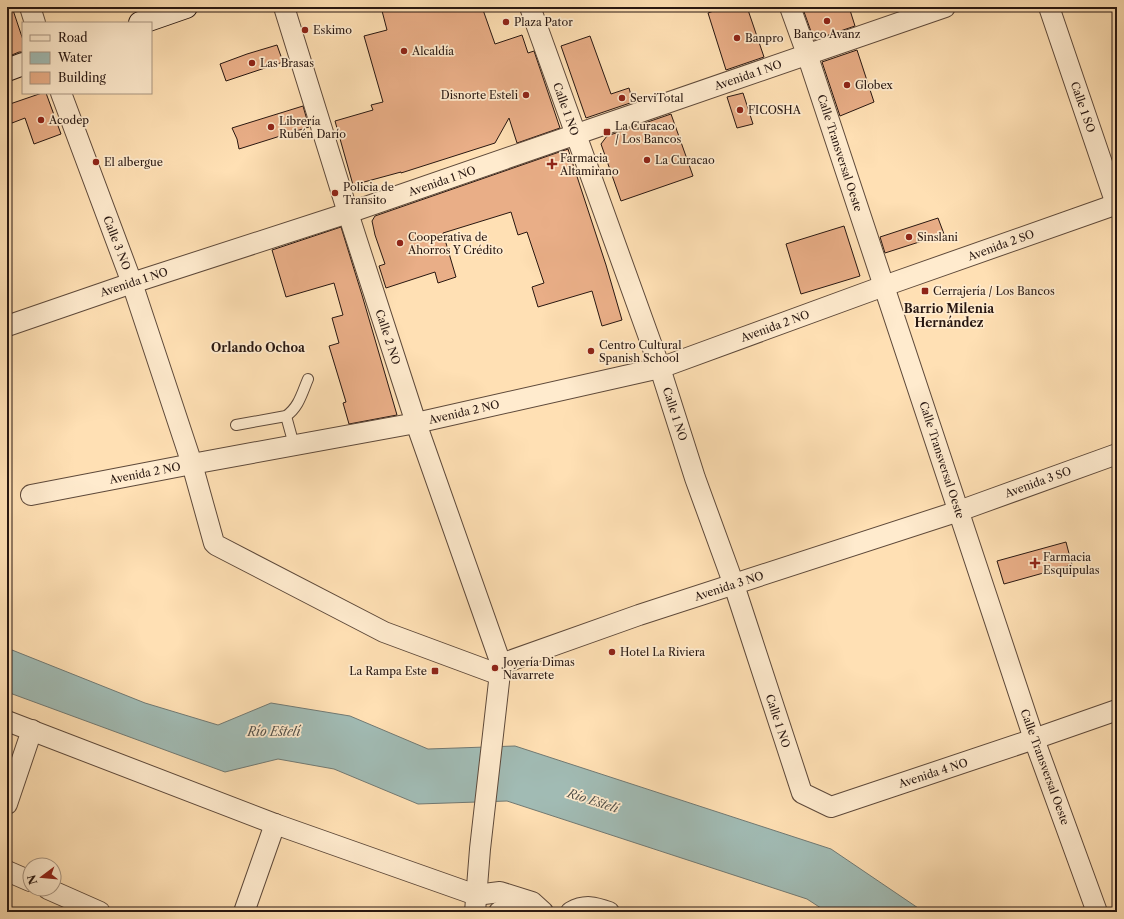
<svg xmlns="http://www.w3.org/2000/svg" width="1124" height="919" font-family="'Libre Caslon Text',serif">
  <rect width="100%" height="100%" fill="#ffe0b4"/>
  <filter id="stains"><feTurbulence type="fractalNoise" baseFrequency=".005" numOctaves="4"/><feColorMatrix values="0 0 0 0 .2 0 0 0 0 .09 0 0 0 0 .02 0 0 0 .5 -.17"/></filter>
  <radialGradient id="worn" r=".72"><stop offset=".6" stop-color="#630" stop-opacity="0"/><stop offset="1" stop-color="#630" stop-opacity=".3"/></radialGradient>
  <!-- water -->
  <polygon fill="#a1bbb4" stroke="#717973" points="7,648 145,703 218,725 271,703 350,716 428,749 515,746 831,849 924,912 827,912 807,899 507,801 418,804 334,769 278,759 225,772 7,692"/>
  <!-- building -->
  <g fill="#e9ae87" stroke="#281711">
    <polygon points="7,7 12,7 23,40 23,52 19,52 7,57"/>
    <polygon points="381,7 482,7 495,44 522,35 528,53 534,51 560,128 517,143 509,118 495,143 401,173 401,172 353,185 335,121 373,110 371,105 383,102 364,36 387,30"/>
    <polygon points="725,7 747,7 764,57 726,70 708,13"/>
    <polygon points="808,7 849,7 855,26 814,40 803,9"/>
    <polygon points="590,36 611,94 629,88 633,102 586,118 561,46"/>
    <polygon points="277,45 283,62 226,81 220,64 247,54"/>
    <polygon points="857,50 874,102 840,116 822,62"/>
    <polygon points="42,93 46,93 61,134 34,144 25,118 12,123 7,109 7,105"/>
    <polygon points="743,93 753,124 737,128 727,97"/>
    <polygon points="303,106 309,127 239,149 237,139 232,128"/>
    <polygon points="671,114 693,176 621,201 601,144 607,136"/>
    <polygon points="568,149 606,265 622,320 602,326 592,291 538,307 532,287 544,283 527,232 518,235 511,212 443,233 456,277 438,283 435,272 386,288 379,266 385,264 375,235 372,221 375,216"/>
    <polygon points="938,218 944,234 885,253 880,237"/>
    <polygon points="844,226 860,276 801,294 786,244"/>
    <polygon points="341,227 362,295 397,415 349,424 343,403 346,402 329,346 339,343 332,318 343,315 334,283 286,297 272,250"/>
    <polygon points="1066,542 1072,565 1004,584 997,561"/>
  </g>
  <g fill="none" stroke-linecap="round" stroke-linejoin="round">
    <!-- lane casing -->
    <g stroke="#5e493a" stroke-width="12">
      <g id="lane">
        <polyline points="286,416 294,445"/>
        <path d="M236 425 286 416C299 407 302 393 308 379"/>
      </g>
    </g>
    <!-- street casing -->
    <g stroke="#5e493a" stroke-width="22">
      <g id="street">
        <polyline points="30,7 35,23"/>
        <polyline points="284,7 348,213 416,423 501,664 480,849 475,912"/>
        <polyline points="530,7 660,368 695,478 734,585 802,793 831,807 1034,739 1117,710"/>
        <polyline points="790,7 807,54 1034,739 1097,912"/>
        <polyline points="1049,7 1117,207"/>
        <polyline points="61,93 132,283 192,464 214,543 216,545 384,632 500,675"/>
        <polyline points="7,326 132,283 348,213 945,7"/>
        <polyline points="31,495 192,464 416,423 660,368 884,286 1117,204"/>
        <polyline points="501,664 639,615 959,511 1117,454"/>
        <polyline points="7,721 275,824 476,895 500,892 532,902 543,912"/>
        <polyline points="7,804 32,730"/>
        <polyline points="7,871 30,881"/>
        <polyline points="48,889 100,912"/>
        <polyline points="244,912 275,824"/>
        <polyline points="499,912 523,900"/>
        <path d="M571 912C585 904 595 907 609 912"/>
      </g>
    </g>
    <!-- secondary casing -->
    <g stroke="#281711" stroke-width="24">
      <g id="secondary">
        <polyline points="140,23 186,7"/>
        <polyline points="7,70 23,64"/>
      </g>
    </g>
    <!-- lane -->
    <use href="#lane" stroke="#ffebce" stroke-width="10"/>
    <!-- street -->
    <use href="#street" stroke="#ffebce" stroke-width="20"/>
    <!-- secondary -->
    <use href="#secondary" stroke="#ffebce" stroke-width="22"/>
  </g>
  <!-- markers -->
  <g fill="#8f2418" stroke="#ffebce" stroke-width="1.5">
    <circle cx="827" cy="21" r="4"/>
    <circle cx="506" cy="22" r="4"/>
    <circle cx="305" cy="30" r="4"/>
    <circle cx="737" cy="38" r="4"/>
    <circle cx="404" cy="51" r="4"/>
    <circle cx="252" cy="63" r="4"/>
    <circle cx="847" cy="85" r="4"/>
    <circle cx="526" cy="95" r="4"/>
    <circle cx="622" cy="98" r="4"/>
    <circle cx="740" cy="110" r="4"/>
    <circle cx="41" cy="120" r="4"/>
    <circle cx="271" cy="127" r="4"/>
    <rect x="603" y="128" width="8" height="8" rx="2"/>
    <circle cx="647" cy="160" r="4"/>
    <circle cx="96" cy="162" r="4"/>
    <path d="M550 158h4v4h4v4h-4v4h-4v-4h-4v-4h4z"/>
    <circle cx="335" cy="193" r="4"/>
    <circle cx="909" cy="237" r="4"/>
    <circle cx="400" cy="243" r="4"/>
    <rect x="921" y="287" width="8" height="8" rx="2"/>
    <circle cx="591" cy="351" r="4"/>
    <path d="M1033 557h4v4h4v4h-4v4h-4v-4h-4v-4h4z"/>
    <circle cx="612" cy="652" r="4"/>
    <circle cx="495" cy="668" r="4"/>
    <rect x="431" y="667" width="8" height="8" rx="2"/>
  </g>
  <g text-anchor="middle" stroke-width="3.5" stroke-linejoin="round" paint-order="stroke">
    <!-- poi labels -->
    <g font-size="11" fill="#281711" stroke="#ffebce" text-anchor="start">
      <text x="514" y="26">Plaza Pator</text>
      <text x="313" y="34">Eskimo</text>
      <text x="827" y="38" text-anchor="middle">Banco Avanz</text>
      <text x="745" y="42">Banpro</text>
      <text x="412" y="55">Alcaldía</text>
      <text x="260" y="67">Las Brasas</text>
      <text x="855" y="89">Globex</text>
      <text x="518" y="99" text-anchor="end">Disnorte Esteli</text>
      <text x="630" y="102">ServiTotal</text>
      <text x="748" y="114">FICOSHA</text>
      <text x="49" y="124">Acodep</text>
      <text x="279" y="125">Librería<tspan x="279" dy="13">Rubén Darío</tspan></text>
      <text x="615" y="130">La Curacao<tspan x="615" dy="13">/ Los Bancos</tspan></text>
      <text x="560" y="162">Farmacia<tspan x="560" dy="13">Altamirano</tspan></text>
      <text x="655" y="164">La Curacao</text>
      <text x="104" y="166">El albergue</text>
      <text x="343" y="191">Policia de<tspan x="343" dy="13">Transito</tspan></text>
      <text x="408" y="241">Cooperativa de<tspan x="408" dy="13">Ahorros Y Crédito</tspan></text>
      <text x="917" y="241">Sinslani</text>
      <text x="933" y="295">Cerrajería / Los Bancos</text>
      <text x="599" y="349">Centro Cultural<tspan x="599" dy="13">Spanish School</tspan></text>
      <text x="1043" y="561">Farmacia<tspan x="1043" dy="13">Esquipulas</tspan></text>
      <text x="620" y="656">Hotel La Riviera</text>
      <text x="503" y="666">Joyería Dimas<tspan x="503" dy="13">Navarrete</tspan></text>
      <text x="427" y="675" text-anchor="end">La Rampa Este</text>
    </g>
    <!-- street labels -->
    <g font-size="11" fill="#281711" stroke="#ffebce">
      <text transform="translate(748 75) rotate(-19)" y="4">Avenida 1 NO</text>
      <text transform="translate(1083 107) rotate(71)" y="4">Calle 1 SO</text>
      <text transform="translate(566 109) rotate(70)" y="4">Calle 1 NO</text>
      <text transform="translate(840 153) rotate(72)" y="4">Calle Transversal Oeste</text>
      <text transform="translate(442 181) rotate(-19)" y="4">Avenida 1 NO</text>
      <text transform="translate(117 243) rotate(69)" y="4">Calle 3 NO</text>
      <text transform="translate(1001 245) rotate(-20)" y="4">Avenida 2 SO</text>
      <text transform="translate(134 282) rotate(-18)" y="4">Avenida 1 NO</text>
      <text transform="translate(775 326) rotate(-20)" y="4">Avenida 2 NO</text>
      <text transform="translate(388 337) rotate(72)" y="4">Calle 2 NO</text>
      <text transform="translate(464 412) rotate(-13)" y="4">Avenida 2 NO</text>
      <text transform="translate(675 414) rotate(72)" y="4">Calle 1 NO</text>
      <text transform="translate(942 460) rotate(72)" y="4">Calle Transversal Oeste</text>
      <text transform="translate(145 473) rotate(-11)" y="4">Avenida 2 NO</text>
      <text transform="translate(1038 482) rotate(-20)" y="4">Avenida 3 SO</text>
      <text transform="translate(729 586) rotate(-18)" y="4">Avenida 3 NO</text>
      <text transform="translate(778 721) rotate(72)" y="4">Calle 1 NO</text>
      <text transform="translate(1045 767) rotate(70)" y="4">Calle Transversal Oeste</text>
      <text transform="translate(933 773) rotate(-18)" y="4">Avenida 4 NO</text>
    </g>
    <!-- neighbourhood labels -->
    <g font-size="12" font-weight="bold" fill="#281711" stroke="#ffebce">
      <text x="949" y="313">Barrio Milenia<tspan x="949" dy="14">Hernández</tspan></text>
      <text x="258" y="352">Orlando Ochoa</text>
    </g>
    <!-- water labels -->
    <g font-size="12" font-style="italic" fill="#52504a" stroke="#ffebce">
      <text x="274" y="736">Río Estelí</text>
      <text transform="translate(593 801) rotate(18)" y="4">Río Estelí</text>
    </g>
  </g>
  <!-- margin -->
  <rect width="1124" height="919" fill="none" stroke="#ffe0b4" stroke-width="24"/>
  <rect x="8" y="8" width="1108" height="903" fill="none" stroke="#281711" stroke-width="2"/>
  <rect x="12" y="12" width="1100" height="895" fill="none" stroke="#281711"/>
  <!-- legend -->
  <rect x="22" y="22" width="130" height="72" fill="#ffebce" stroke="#a99682"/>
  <rect x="30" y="35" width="20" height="6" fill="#ffebce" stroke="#a99682"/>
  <text x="58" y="42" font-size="12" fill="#281711">Road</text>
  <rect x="30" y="52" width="20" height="12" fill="#a1bbb4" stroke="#a99682"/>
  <text x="58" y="62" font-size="12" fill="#281711">Water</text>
  <rect x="30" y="72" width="20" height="12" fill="#e9ae87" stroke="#a99682"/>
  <text x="58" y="82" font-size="12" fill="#281711">Building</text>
  <!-- north arrow -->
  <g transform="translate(42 877) rotate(254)"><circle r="19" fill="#ffebce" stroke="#a99682"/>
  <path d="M0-3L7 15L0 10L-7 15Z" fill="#8f2418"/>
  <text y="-6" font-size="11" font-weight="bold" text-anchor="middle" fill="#281711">N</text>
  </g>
  <rect width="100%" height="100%" filter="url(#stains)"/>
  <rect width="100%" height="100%" fill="url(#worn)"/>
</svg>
